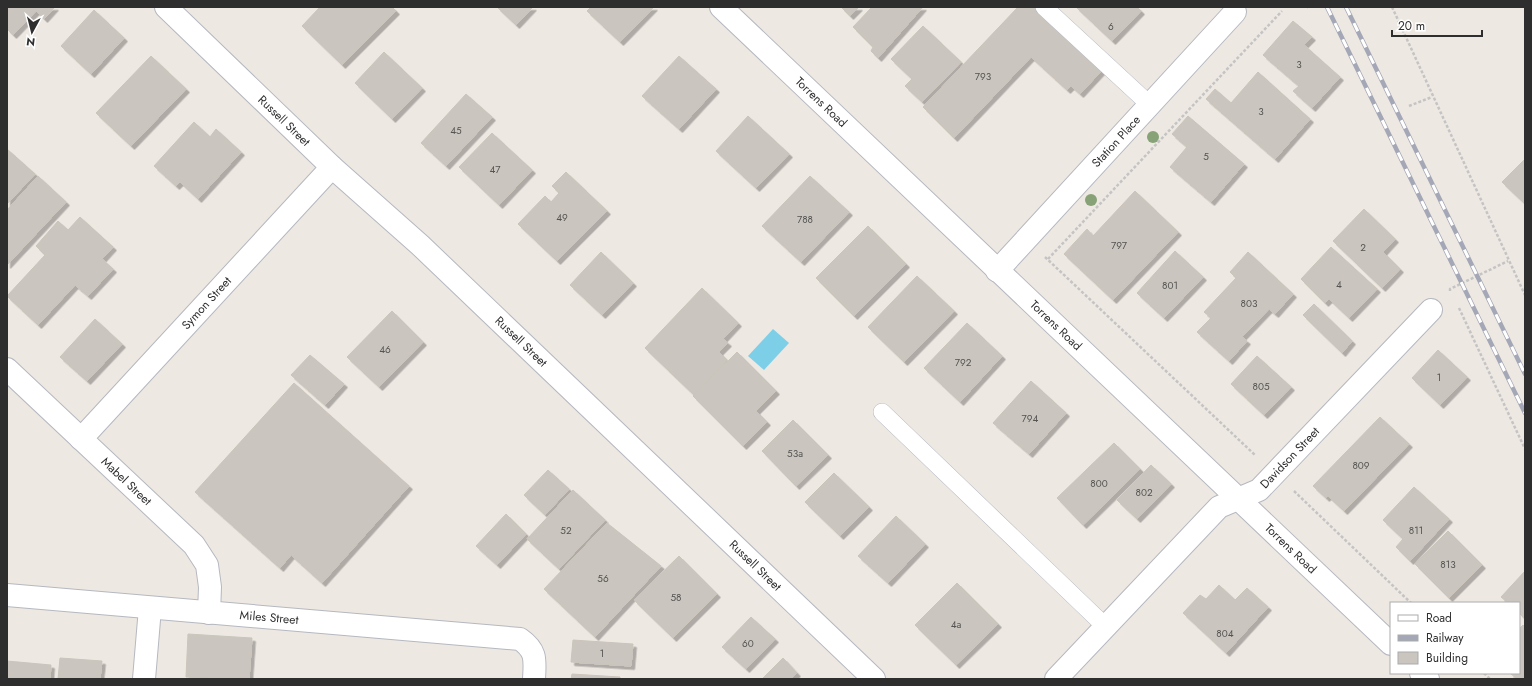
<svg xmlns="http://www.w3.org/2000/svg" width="1532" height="686" font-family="Jost,sans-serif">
  <defs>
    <filter id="shadow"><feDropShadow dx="3.5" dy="3.5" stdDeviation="0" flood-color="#0004"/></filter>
  </defs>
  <rect width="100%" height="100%" fill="#eee8e2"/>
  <!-- water -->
  <polygon fill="#7dcfe8" points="773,329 789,343 764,370 748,356"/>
  <!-- building -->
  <g fill="#cac6bf" stroke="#cac4bb" filter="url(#shadow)">
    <polygon points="7,7 55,7 44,19 36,11 13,35 7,29"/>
    <polygon points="320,7 392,7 396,11 342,65 302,26"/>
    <polygon points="497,7 533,7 516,25"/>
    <polygon points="591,7 654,7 620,42 587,11"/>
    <polygon points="841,7 859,7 850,16"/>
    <polygon points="872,7 923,7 878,58 871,51 873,47 853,27"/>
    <polygon points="1018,7 1042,7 1106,66 1080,94 1071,86 1067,90 1031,57 954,138 923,107"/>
    <polygon points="1076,7 1137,7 1141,11 1112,41"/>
    <polygon points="94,10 124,38 91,74 61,46"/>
    <polygon points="1293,21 1312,37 1304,45 1340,77 1312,108 1293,91 1299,86 1263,55"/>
    <polygon points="923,26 961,62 922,102 905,86 912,79 891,59"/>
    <polygon points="384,52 422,88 392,119 355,83"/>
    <polygon points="151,56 186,89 131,146 96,113"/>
    <polygon points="679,56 716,89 679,129 642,96"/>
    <polygon points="1258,72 1310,119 1275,159 1206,99 1215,89 1231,103"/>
    <polygon points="466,94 492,117 446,166 421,143"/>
    <polygon points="748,116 789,154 756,188 716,151"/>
    <polygon points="1188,116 1244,164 1211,202 1170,167 1187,147 1172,134"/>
    <polygon points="194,122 210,137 216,129 241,152 198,199 180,182 176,186 154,166"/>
    <polygon points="492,133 532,170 499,205 459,167"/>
    <polygon points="7,149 35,174 7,204"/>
    <polygon points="1525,159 1525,204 1502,182"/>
    <polygon points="566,172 607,211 557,261 518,224 545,196 551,202 559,193 552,186"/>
    <polygon points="38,176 66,202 7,265 7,210"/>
    <polygon points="810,176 849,212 801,262 762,226"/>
    <polygon points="1135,191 1178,232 1113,300 1064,254 1087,229 1093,236"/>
    <polygon points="1364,209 1395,239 1383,252 1400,269 1382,288 1333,241"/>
    <polygon points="80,217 113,247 102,259 113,269 88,296 75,285 38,325 7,296 45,255 36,246 58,221 68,230"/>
    <polygon points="868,226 906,264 854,316 816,278"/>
    <polygon points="1331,247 1377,289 1349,318 1329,299 1325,303 1301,279"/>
    <polygon points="1175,251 1203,277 1164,318 1137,293"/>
    <polygon points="601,252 633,283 602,315 570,285"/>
    <polygon points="1248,252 1293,294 1275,314 1269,309 1242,337 1247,341 1229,361 1197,332 1211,318 1204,312 1236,278 1230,272"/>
    <polygon points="917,276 954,311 904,362 868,327"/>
    <polygon points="702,288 738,323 723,339 728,343 719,352 727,360 694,395 645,348"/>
    <polygon points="1314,304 1352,341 1342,353 1303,315"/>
    <polygon points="392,311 423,342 379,387 347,357"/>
    <polygon points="95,319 122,344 87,381 60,357"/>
    <polygon points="967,323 1002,356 960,402 924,368"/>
    <polygon points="1438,350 1467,377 1440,405 1412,378"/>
    <polygon points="737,352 776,391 756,411 767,422 743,446 693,396"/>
    <polygon points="310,355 344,384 325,405 291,375"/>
    <polygon points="1257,356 1291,387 1264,415 1231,384"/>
    <polygon points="1031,381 1066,413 1029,454 993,423"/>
    <polygon points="294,383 409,486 322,583 291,555 280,568 195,492"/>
    <polygon points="1380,417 1409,444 1344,511 1328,496 1326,498 1313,486"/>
    <polygon points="793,420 828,455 796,486 762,451"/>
    <polygon points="1114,443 1140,469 1083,525 1057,498"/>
    <polygon points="1151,465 1171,484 1137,519 1117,500"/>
    <polygon points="548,470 569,489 545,515 524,495"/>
    <polygon points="834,473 869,507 840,536 805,502"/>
    <polygon points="1414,487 1449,519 1410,561 1396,547 1403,539 1383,520"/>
    <polygon points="573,490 605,520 559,569 527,539"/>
    <polygon points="506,514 526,534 497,565 476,546"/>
    <polygon points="896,516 925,544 888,583 858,556"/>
    <polygon points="607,523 661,566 595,637 544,589"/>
    <polygon points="1448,531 1482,565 1449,598 1415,564"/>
    <polygon points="679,556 717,594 673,638 634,600"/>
    <polygon points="1525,571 1525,616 1524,618 1519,613 1519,603 1508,603 1501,597"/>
    <polygon points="957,583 998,624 956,665 915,625"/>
    <polygon points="1219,585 1235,600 1247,588 1268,607 1226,653 1183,613 1200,595 1206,599"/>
    <polygon points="751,617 775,639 746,669 722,647"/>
    <polygon points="1523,625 1525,627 1525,679 1517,679 1510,673 1519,673 1519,629"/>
    <polygon points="188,634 252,638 249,679 186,677"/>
    <polygon points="573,640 633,644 631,666 571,662"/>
    <polygon points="60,658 102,661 100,679 58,679"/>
    <polygon points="783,658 797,673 791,679 762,679"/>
    <polygon points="7,661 51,665 50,679 7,679"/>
    <polygon points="572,674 620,677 620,679 571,679"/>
  </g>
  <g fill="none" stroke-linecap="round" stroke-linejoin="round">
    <!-- service casing -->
    <g stroke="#b5b8c0" stroke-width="18">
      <g id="service">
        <polyline points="1044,7 1149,104"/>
        <polyline points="882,412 1106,627"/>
      </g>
    </g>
    <!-- minor casing -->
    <g stroke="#b5b8c0" stroke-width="24">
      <g id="minor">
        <path id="s1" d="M166 7 332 167 420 245 874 679"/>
        <path id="s2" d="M721 7 1391 644"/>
        <path id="s3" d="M997 271 1235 12"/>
        <path id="s4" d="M7 369 194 545 207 565 210 587 209 613"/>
        <path id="s5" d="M81 439 332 167"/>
        <path id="s6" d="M7 595 520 639C537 651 535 660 534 679"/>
        <polyline points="1421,673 1428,679"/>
        <polyline points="144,679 150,608"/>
        <path id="s7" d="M1056 679 1219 507 1259 490 1431 310"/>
      </g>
    </g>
    <!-- path -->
    <g stroke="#c4c4c4" stroke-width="2.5" stroke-dasharray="3 2" stroke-linecap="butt">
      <polyline points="1307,7 1308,7"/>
      <polyline points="1392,7 1525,295"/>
      <polyline points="1409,106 1432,97"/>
      <polyline points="1045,257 1255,455"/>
      <polyline points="1048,259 1282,11"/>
      <polyline points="1450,291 1450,289 1508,261"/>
      <polyline points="1459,308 1525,449"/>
      <polyline points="1294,491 1411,603"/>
      <polyline points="1484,673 1490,679"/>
    </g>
    <!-- service -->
    <use href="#service" stroke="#fff" stroke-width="17"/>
    <!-- minor -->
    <use href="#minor" stroke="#fff" stroke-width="22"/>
    <!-- rail casing -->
    <g stroke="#a4a7b6" stroke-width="4.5">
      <g id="rail">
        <polyline points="1327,7 1525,413"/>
        <polyline points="1346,7 1525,374"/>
      </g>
    </g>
    <!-- rail -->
    <use href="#rail" stroke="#fff" stroke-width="3" stroke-dasharray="9" stroke-linecap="butt"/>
  </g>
  <!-- trees -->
  <g fill="#87a277">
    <circle cx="1153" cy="137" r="6"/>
    <circle cx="1091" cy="200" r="6"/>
  </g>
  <g text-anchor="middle" stroke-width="3.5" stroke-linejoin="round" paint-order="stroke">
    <!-- number labels -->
    <g font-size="10" fill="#555452">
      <text x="1111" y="30">6</text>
      <text x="1299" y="68">3</text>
      <text x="983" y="80">793</text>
      <text x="1261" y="115">3</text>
      <text x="456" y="134">45</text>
      <text x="1206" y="160">5</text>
      <text x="495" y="173">47</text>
      <text x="562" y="221">49</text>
      <text x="805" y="223">788</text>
      <text x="1119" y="249">797</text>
      <text x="1363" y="251">2</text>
      <text x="1339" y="288">4</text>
      <text x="1170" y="289">801</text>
      <text x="1249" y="307">803</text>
      <text x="385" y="353">46</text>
      <text x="963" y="366">792</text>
      <text x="1439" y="381">1</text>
      <text x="1261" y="390">805</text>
      <text x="1030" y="422">794</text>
      <text x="795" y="457">53a</text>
      <text x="1361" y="469">809</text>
      <text x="1099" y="487">800</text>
      <text x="1144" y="496">802</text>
      <text x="566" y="534">52</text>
      <text x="1416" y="534">811</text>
      <text x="1448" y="568">813</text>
      <text x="603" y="582">56</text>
      <text x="676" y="601">58</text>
      <text x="956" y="628">4a</text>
      <text x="1225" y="637">804</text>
      <text x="748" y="647">60</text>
      <text x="602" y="657">1</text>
    </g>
    <!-- street labels -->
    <g font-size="12" fill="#2e2e2e" stroke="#fff">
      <text dy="4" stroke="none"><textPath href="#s2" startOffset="138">Torrens Road</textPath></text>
      <text dy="4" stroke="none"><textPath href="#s1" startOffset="164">Russell Street</textPath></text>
      <text dy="4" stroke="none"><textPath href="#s3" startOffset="176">Station Place</textPath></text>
      <text dy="4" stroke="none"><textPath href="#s5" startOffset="185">Symon Street</textPath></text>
      <text dy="4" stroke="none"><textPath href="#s2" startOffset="462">Torrens Road</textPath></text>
      <text dy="4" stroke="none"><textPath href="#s1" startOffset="488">Russell Street</textPath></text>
      <text dy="4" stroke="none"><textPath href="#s7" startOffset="325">Davidson Street</textPath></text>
      <text dy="4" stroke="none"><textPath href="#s4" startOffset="164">Mabel Street</textPath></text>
      <text dy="4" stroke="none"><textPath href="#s2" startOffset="786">Torrens Road</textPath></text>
      <text dy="4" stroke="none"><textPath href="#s1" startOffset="812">Russell Street</textPath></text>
      <text dy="4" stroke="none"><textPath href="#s6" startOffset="263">Miles Street</textPath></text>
    </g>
  </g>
  <!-- border -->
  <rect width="1532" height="686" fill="none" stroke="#2e2e2e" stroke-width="16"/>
  <!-- legend -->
  <rect x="1390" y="602" width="130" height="72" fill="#ffffff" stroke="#ababab"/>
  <rect x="1398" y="615" width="20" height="6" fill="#ffffff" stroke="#ababab"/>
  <text x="1426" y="622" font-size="12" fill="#2e2e2e">Road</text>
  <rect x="1398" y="635" width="20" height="6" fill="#a4a7b6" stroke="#ababab"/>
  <text x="1426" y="642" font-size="12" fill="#2e2e2e">Railway</text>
  <rect x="1398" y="652" width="20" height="12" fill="#cac6bf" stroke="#ababab"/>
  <text x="1426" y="662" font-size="12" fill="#2e2e2e">Building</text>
  <!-- north arrow -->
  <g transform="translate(32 32) rotate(187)" stroke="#ffffff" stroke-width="3" paint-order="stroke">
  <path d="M0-3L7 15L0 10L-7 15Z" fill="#2e2e2e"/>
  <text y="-6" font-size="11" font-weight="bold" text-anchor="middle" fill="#2e2e2e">N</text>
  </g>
  <!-- scale -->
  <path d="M1392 30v6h90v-6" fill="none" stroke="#2e2e2e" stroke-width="2"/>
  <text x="1398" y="30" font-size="12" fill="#2e2e2e" stroke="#ffffff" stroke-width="3" paint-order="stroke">20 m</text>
</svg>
